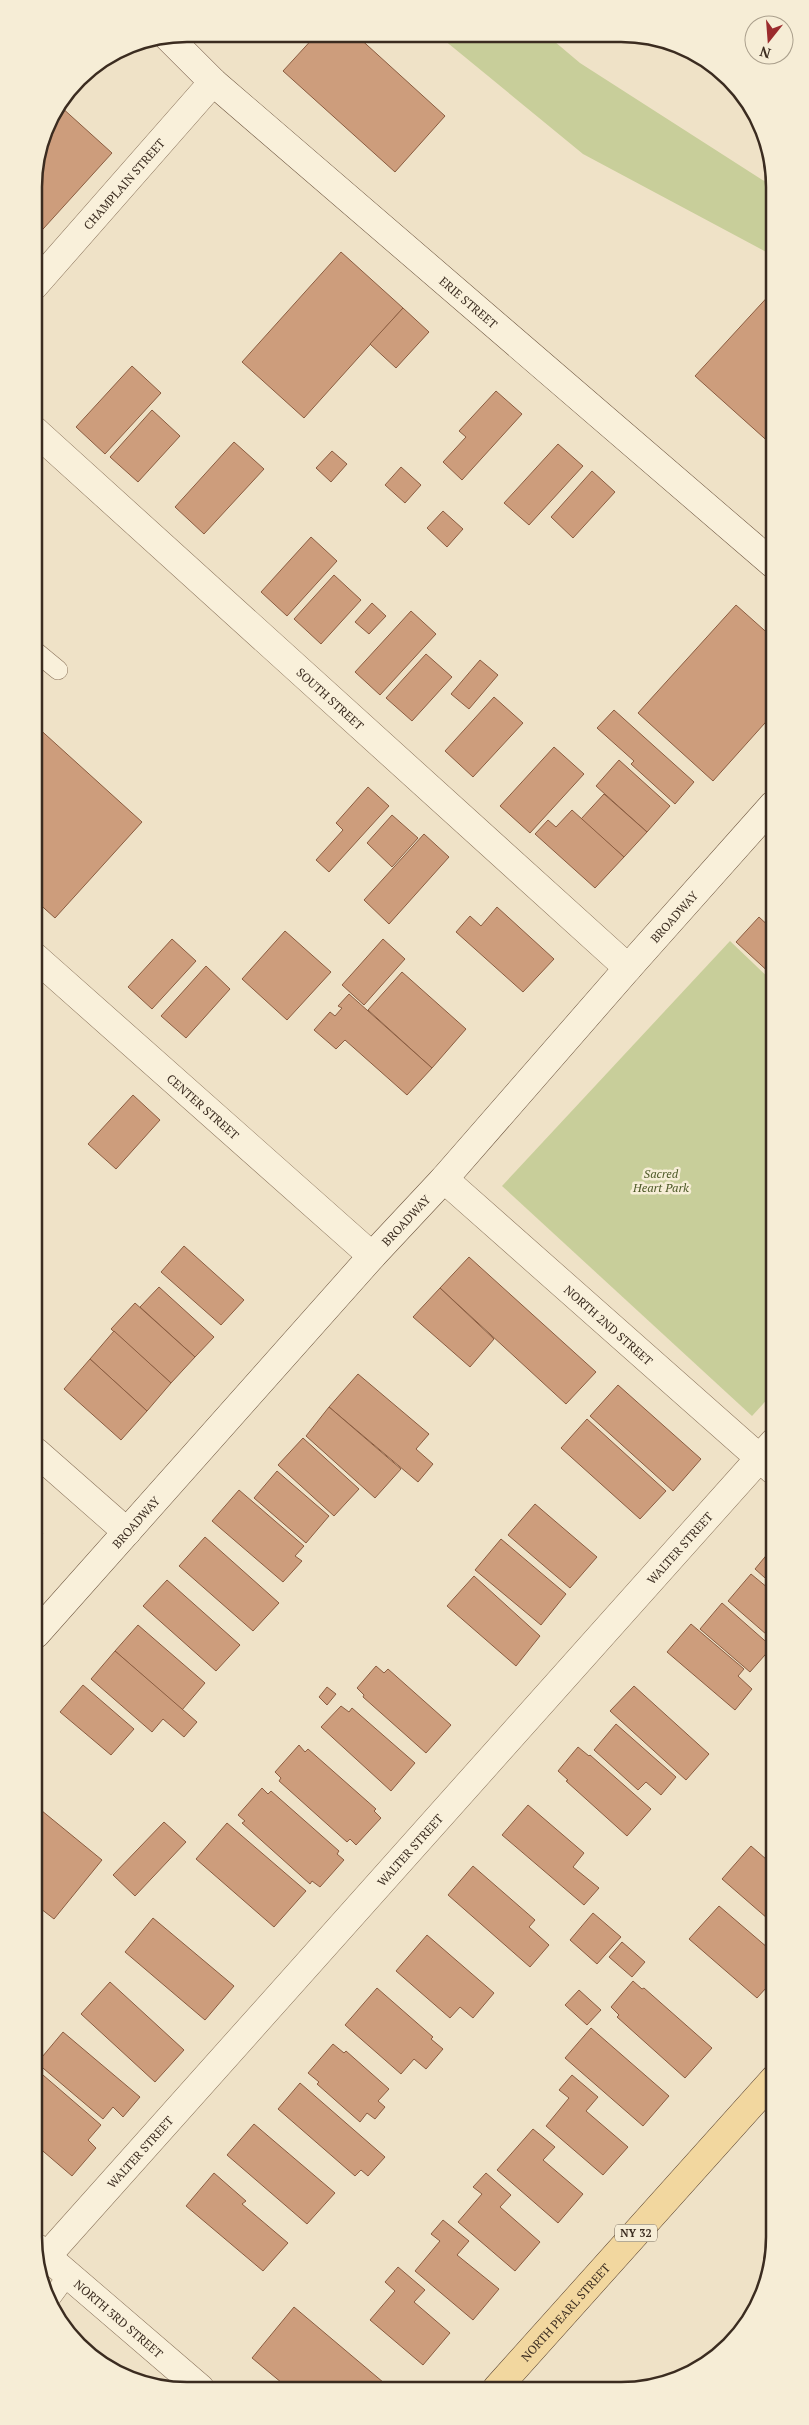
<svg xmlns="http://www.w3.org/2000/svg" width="809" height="2425" font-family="'PT Serif',serif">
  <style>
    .green { fill: #c8ce9a }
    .building { fill: #cd9d7c; stroke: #8b5d41 }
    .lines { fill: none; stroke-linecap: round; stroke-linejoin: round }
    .lane-casing { stroke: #8b745c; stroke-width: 20 }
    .street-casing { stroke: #8b745c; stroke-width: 29 }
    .secondary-casing { stroke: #6d553f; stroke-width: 29 }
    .primary-casing { stroke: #594230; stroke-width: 29 }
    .lane { stroke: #f9f0da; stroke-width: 19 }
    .street { stroke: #f9f0da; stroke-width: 28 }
    .secondary { stroke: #f9f0da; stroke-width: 28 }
    .primary { stroke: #f2d79f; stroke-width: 28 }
    .labels { text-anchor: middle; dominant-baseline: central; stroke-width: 5; stroke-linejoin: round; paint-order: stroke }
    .shield { fill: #f6edd6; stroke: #736657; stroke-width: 1 }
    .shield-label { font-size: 11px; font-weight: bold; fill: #3b2c20 }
    .street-label { font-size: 12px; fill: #3b2c20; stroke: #f6edd6 }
    .park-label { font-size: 12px; font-style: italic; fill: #4c5826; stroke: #f6edd6 }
    .rim { fill: none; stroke: #3b2c20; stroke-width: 2.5 }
  </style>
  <rect width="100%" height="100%" fill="#efe2c7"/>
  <g class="green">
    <path d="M438,35L548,36L580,63L772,186V255L583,154Z"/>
    <path d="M730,941L773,982L774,1392L752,1416L502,1186Z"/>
  </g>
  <g class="building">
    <path d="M316,35H356L445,116L395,172L283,71Z"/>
    <path d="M60,106L112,153L34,239V177L50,119Z"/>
    <path d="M341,252L403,308L304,418L242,362Z"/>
    <path d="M773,291V446L695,376Z"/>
    <path d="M403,308L429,332L396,368L370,344Z"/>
    <path d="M132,366L161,393L105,454L76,427Z"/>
    <path d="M496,391L522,414L462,480L443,462L466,437L459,431Z"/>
    <path d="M152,410L180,436L138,482L110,457Z"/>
    <path d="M234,442L264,469L204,534L175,507Z"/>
    <path d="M558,444L583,466L529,525L504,503Z"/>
    <path d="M332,451L347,464L331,482L316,468Z"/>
    <path d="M401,467L421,485L405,503L385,485Z"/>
    <path d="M592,471L615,492L573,538L551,517Z"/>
    <path d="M443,511L463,529L447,547L427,528Z"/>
    <path d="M311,537L337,561L287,616L261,592Z"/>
    <path d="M334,575L361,600L321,644L294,619Z"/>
    <path d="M372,603L386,616L369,634L355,622Z"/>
    <path d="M736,605L773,638V714L713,781L638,713Z"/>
    <path d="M411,611L436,634L380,695L355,672Z"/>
    <path d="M426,654L452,677L412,721L386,698Z"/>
    <path d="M480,660L498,675L469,709L451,694Z"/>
    <path d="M494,697L523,723L473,777L445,751Z"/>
    <path d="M614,710L694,782L675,804L631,764L634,761L597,728Z"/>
    <path d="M35,725L142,822L55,918L35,900Z"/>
    <path d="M554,747L584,774L530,833L500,806Z"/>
    <path d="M619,760L670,806L647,832L596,786Z"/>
    <path d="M368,787L389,806L329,872L316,860L343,830L336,823Z"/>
    <path d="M604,794L647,832L624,857L581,819Z"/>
    <path d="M572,810L624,857L595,888L535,834L548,820L556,827Z"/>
    <path d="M392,815L418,838L392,867L367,843Z"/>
    <path d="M424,834L449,857L389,924L364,900Z"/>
    <path d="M773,902V916L766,909Z"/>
    <path d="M497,907L554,959L523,992L456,932L470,916L481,926Z"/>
    <path d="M759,917L773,930V976L736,942Z"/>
    <path d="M285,931L331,972L287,1020L242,979Z"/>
    <path d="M172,939L196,961L152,1009L128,987Z"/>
    <path d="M383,939L405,959L364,1005L342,985Z"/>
    <path d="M206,966L230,989L186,1038L161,1016Z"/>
    <path d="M402,972L466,1029L432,1068L368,1010Z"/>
    <path d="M349,994L432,1068L407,1095L345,1040L336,1049L314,1030L330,1012L335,1016L342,1008L338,1006Z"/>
    <path d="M133,1095L160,1120L116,1169L88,1144Z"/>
    <path d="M184,1246L244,1300L221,1325L161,1272Z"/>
    <path d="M469,1257L596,1372L566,1404L440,1288Z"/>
    <path d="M159,1287L214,1337L195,1357L140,1307Z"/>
    <path d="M440,1288L494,1339L470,1367L413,1317Z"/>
    <path d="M135,1303L195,1357L171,1383L111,1329Z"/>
    <path d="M114,1331L171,1383L147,1411L90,1359Z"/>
    <path d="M90,1359L147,1411L121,1440L64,1389Z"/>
    <path d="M358,1374L429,1434L416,1449L433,1464L418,1482L329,1407Z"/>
    <path d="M618,1385L701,1459L673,1491L590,1416Z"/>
    <path d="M329,1407L401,1469L375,1498L306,1436Z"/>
    <path d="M587,1419L666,1491L640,1519L561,1448Z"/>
    <path d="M303,1438L359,1489L334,1516L278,1465Z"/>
    <path d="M277,1471L329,1516L306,1543L254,1498Z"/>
    <path d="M239,1490L304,1546L295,1556L302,1561L283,1582L212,1521Z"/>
    <path d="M535,1504L597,1557L570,1588L508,1535Z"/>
    <path d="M36,1527L43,1533L36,1541Z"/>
    <path d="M205,1537L279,1603L253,1631L179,1566Z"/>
    <path d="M501,1539L566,1594L541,1625L475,1570Z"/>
    <path d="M774,1546V1586L755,1569Z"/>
    <path d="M751,1574L774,1593V1641L728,1601Z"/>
    <path d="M474,1576L540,1636L516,1666L447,1606Z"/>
    <path d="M167,1580L240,1645L216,1671L143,1606Z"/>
    <path d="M722,1603L772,1647L750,1672L700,1629Z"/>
    <path d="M691,1624L744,1669L738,1676L752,1689L735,1710L667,1652Z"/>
    <path d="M138,1625L205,1683L182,1710L115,1651Z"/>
    <path d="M115,1651L197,1722L184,1737L163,1719L152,1732L91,1679Z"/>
    <path d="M376,1666L384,1673L388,1669L451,1725L426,1753L363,1697L364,1695L357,1688Z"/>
    <path d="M83,1685L134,1729L111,1755L60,1712Z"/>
    <path d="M634,1686L709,1754L686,1780L610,1711Z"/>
    <path d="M327,1687L336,1694L327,1705L319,1697Z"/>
    <path d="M341,1706L349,1712L352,1708L415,1763L391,1791L321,1727Z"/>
    <path d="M616,1724L676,1777L661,1795L646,1782L638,1790L594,1750Z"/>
    <path d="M299,1745L305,1752L308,1749L376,1809L374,1811L381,1818L356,1845L350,1839L347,1842L279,1781L281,1778L275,1772Z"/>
    <path d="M578,1747L589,1756L590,1755L651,1809L627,1836L566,1781L568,1780L558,1771Z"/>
    <path d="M262,1788L268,1794L271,1791L339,1851L337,1854L344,1860L320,1887L312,1881L310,1884L242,1823L245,1821L238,1815Z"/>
    <path d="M528,1805L584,1853L573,1867L599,1888L584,1905L502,1835Z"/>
    <path d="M36,1806L102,1860L54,1919L36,1905Z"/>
    <path d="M164,1822L186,1842L135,1896L113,1875Z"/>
    <path d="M227,1823L306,1891L274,1927L196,1859Z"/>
    <path d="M751,1846L774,1866L775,1925L722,1879Z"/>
    <path d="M473,1866L535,1920L529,1927L549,1945L530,1967L448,1895Z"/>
    <path d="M719,1906L775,1954V1978L757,1998L689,1939Z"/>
    <path d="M593,1913L621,1937L597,1964L570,1940Z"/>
    <path d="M153,1918L234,1986L205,2020L125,1952Z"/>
    <path d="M427,1935L494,1993L473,2018L460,2007L450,2018L396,1971Z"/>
    <path d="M622,1942L645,1962L632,1977L609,1957Z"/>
    <path d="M633,1981L642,1989L644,1988L712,2048L685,2078L617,2017L619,2015L611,2007Z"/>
    <path d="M110,1982L184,2050L155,2082L81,2014Z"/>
    <path d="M377,1988L433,2037L431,2039L443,2049L426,2069L414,2059L401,2074L345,2025Z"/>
    <path d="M579,1990L601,2010L587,2025L565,2005Z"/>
    <path d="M591,2028L669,2096L643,2126L565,2058Z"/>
    <path d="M63,2032L140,2097L123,2117L113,2107L103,2119L37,2063Z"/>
    <path d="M333,2044L344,2053L346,2051L389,2089L378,2101L385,2107L375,2119L367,2113L360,2122L317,2084L319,2082L308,2073Z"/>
    <path d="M36,2069L101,2125L88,2140L96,2148L72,2176L37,2146Z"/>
    <path d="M572,2075L598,2097L586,2111L628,2147L603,2175L546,2126L569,2098L559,2090Z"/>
    <path d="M300,2083L385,2157L368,2176L361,2170L355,2176L278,2109Z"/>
    <path d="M254,2124L335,2193L307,2224L227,2155Z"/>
    <path d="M533,2129L555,2147L543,2160L583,2194L558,2223L497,2170Z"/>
    <path d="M214,2173L246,2201L242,2204L288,2243L263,2271L186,2206Z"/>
    <path d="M486,2173L511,2195L500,2207L540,2242L515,2271L458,2222L482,2194L473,2187Z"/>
    <path d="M443,2220L469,2241L457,2255L499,2289L473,2320L415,2271L440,2241L431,2234Z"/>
    <path d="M398,2267L425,2290L414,2302L450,2333L423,2365L370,2320L395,2291L385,2282Z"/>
    <path d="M294,2307L390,2388H288L252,2358Z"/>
  </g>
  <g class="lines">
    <g class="lane-casing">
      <g id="lane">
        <path d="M35,651L58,670"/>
        <path d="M48,2302L68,2275"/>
      </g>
    </g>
    <g class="street-casing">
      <g id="street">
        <path id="s1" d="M34,286L213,82"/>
        <path id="s2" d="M34,430L628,968"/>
        <path id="s3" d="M35,957L372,1256"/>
        <path id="s4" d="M444,1179L774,1471"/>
        <path d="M36,1452L127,1532"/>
        <path id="s5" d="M37,2248L200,2388"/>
        <path id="s6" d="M46,2257L774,1442"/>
      </g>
    </g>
    <g class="secondary-casing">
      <g id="secondary">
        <path id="s7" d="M168,37L213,82L773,564"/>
        <path id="s8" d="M36,1634L372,1256L444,1179L628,968L773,805"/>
      </g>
    </g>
    <g class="primary-casing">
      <g id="primary">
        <path id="s9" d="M497,2388L775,2078"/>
      </g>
    </g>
    <use href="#lane" class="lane"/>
    <use href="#street" class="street"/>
    <use href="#secondary" class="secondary"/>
    <use href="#primary" class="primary"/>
  </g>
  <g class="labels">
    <rect class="shield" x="615" y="2224.5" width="42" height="17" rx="4"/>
    <g class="shield-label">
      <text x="636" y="2233">NY 32</text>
    </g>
    <g class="street-label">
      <text stroke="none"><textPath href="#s1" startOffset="136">CHAMPLAIN STREET</textPath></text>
      <text stroke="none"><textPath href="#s7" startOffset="401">ERIE STREET</textPath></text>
      <text stroke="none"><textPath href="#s2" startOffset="400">SOUTH STREET</textPath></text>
      <text stroke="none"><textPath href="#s8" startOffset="960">BROADWAY</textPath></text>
      <text stroke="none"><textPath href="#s3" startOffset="225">CENTER STREET</textPath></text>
      <text stroke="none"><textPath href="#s8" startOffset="555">BROADWAY</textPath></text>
      <text stroke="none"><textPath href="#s4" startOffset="220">NORTH 2ND STREET</textPath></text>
      <text stroke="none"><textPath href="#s8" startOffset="150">BROADWAY</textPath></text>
      <text stroke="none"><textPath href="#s6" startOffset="951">WALTER STREET</textPath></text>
      <text stroke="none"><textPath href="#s6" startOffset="546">WALTER STREET</textPath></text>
      <text stroke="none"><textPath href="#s6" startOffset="141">WALTER STREET</textPath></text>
      <text stroke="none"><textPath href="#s9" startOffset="102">NORTH PEARL STREET</textPath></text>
      <text stroke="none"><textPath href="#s5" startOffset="108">NORTH 3RD STREET</textPath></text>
    </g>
    <g class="park-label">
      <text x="661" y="1173">Sacred<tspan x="661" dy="14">Heart Park</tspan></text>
    </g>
  </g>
  <path d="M0 0H809V2425H0ZM187 42H621A145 145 0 0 1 766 187V2237A145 145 0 0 1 621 2382H187A145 145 0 0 1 42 2237V187A145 145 0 0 1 187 42Z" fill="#f6edd6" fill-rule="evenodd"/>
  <path class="rim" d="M187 42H621A145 145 0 0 1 766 187V2237A145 145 0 0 1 621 2382H187A145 145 0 0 1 42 2237V187A145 145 0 0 1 187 42Z"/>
  <g transform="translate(769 40) rotate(197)"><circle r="24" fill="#f6edd6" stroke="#aba08d"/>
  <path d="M0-4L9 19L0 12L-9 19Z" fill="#9b2b2d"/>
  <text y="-8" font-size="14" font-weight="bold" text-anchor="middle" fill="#3b2c20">N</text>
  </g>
</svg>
